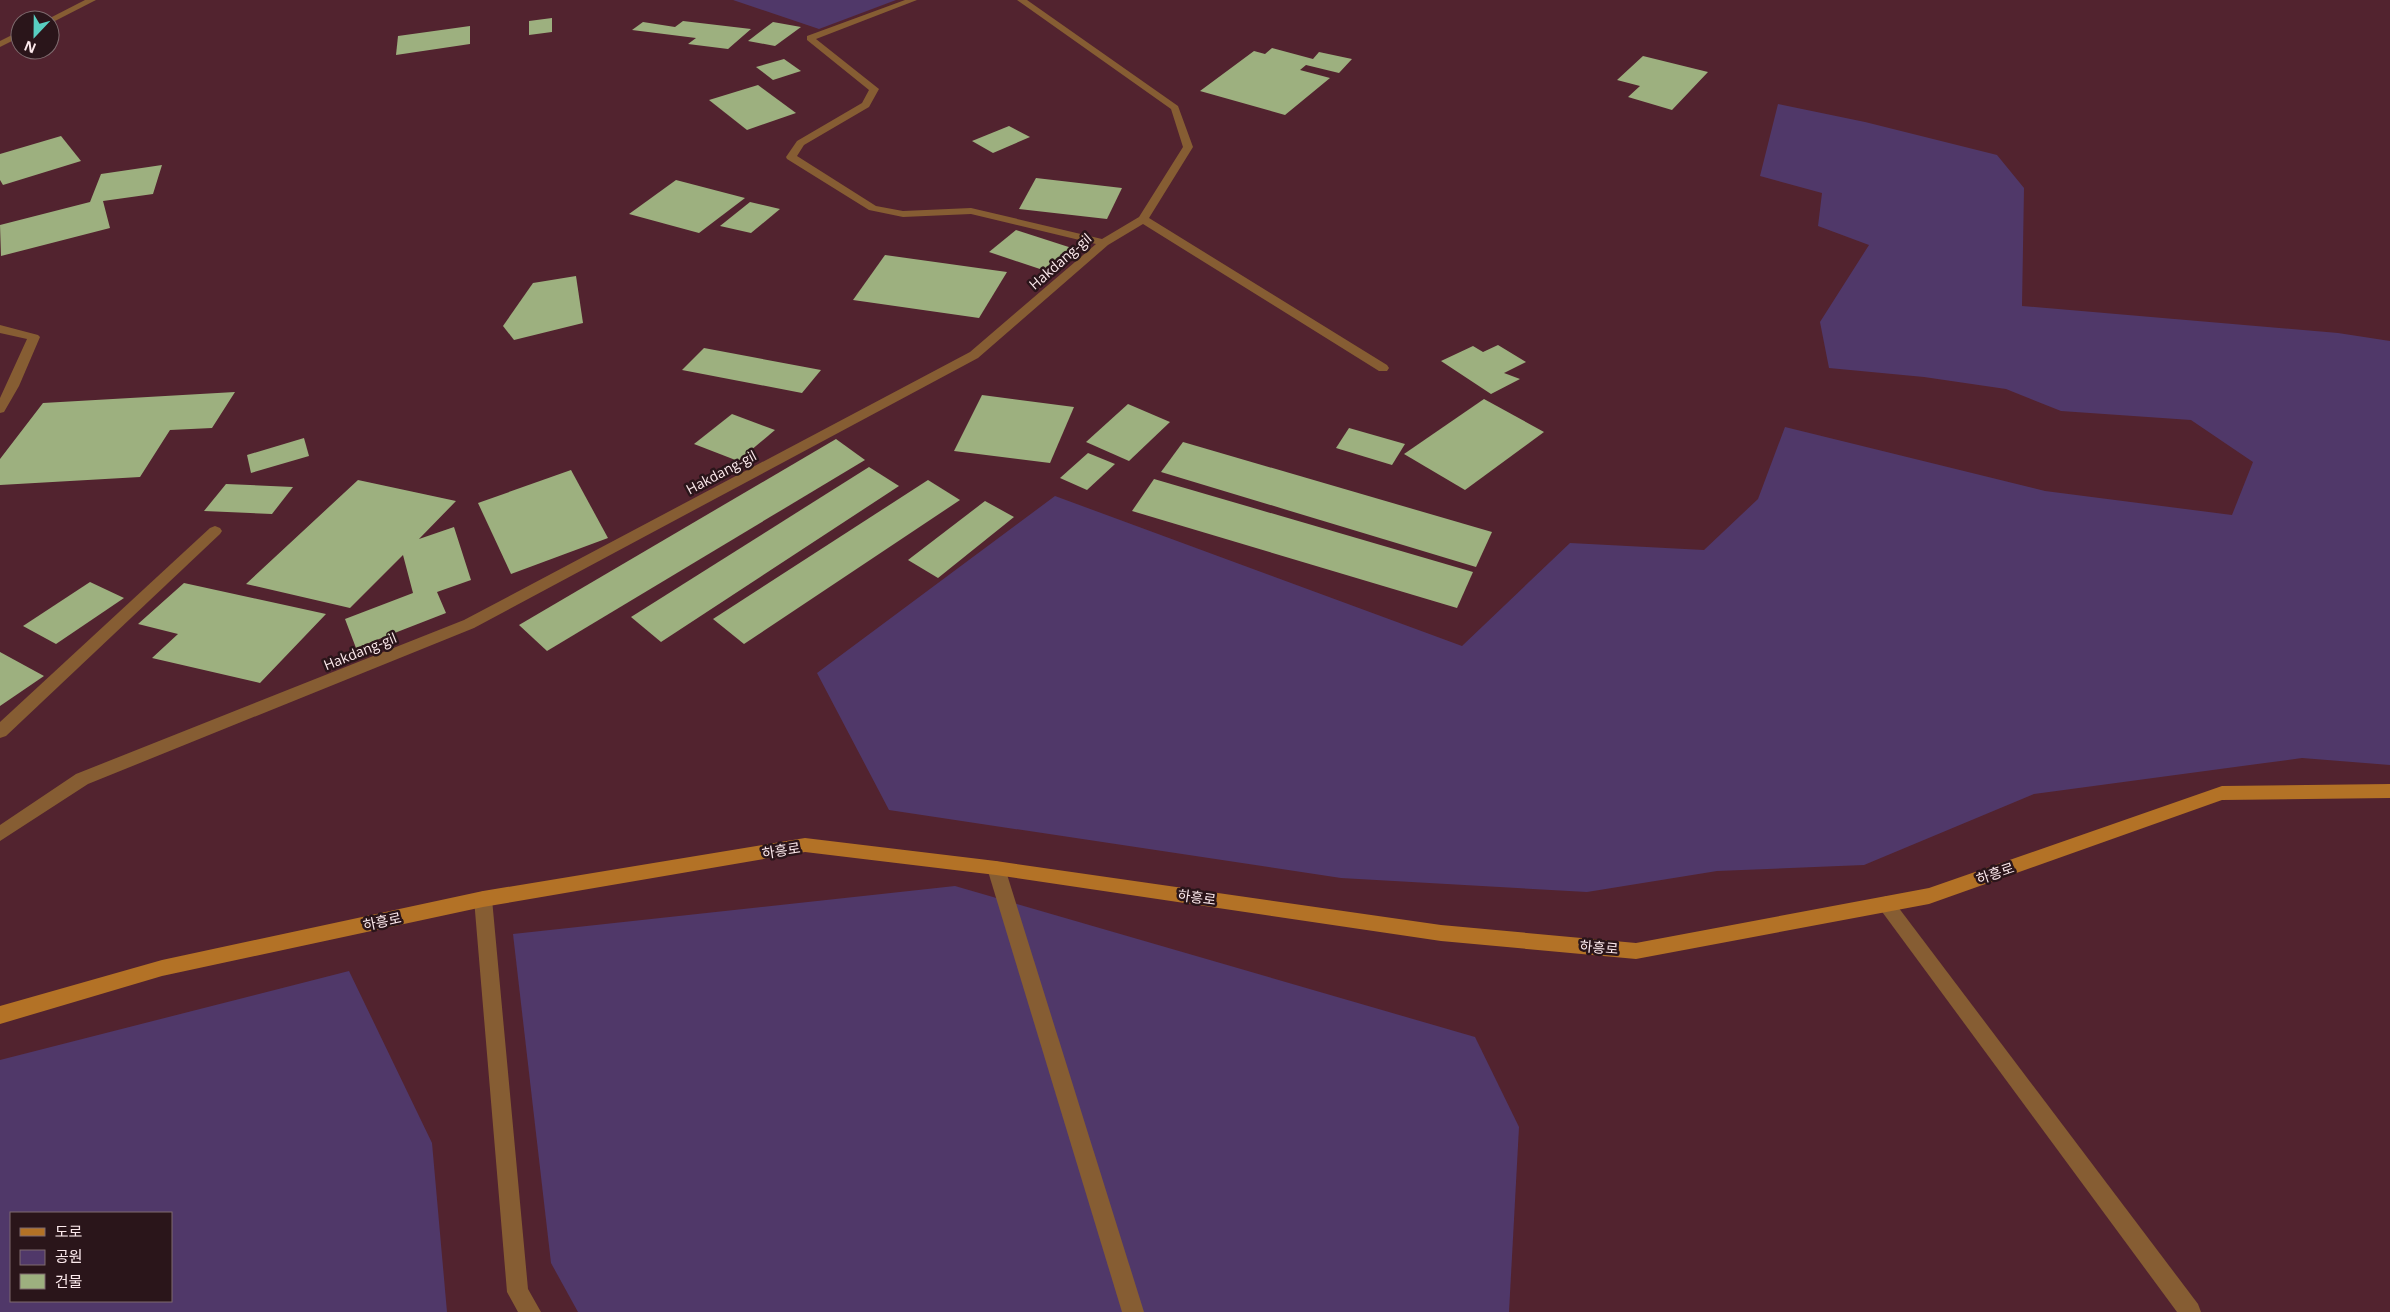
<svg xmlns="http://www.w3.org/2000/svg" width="2390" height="1312" font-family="'Open Sans','Noto Sans KR',sans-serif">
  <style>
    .green { fill: #503869; fill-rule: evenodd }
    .building { fill: #9db07f }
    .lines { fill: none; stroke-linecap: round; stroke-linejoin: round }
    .lane { fill: #865d33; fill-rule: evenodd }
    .street { fill: #865d33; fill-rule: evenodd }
    .secondary { fill: #b37226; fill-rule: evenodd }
    .labels { text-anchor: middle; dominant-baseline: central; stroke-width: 5; stroke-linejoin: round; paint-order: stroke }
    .street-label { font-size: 14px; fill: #fce9ec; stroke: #2a151a }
  </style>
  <rect width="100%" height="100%" fill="#52232f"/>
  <g class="green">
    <path d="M733,0H896L819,29Z"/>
    <path d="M1778,104L1865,122L1997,155L2024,188L2022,306L2338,333L2390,341V765L2302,758L2034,794L1864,865L1717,871L1587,892L1341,878L889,810L817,673L1055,496L1462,646L1570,543L1704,550L1758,499L1785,427L2045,491L2232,515L2253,462L2191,420L2061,411L2006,389L1924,377L1829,368L1820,322L1869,245L1818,226L1822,193L1760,176Z"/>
    <path d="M955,886L1475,1037L1519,1127L1509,1312H578L551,1263L513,934Z"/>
    <path d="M349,971L432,1143L447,1312H0V1060ZM11,1213H171V1301H11Z"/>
  </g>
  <g class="building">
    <path d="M552,18V32L529,35V21Z"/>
    <path d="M683,21L751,29L728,49L688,44L696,38L632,30L643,22L675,27Z"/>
    <path d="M773,22L801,27L775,46L748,41Z"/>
    <path d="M470,26V44L396,55L398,36Z"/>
    <path d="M1272,48L1313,59L1319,52L1352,59L1339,73L1306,65L1300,70L1330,78L1285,115L1200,91L1254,51L1265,54Z"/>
    <path d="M1643,56L1708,72L1672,110L1628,97L1640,86L1617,80Z"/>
    <path d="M784,59L801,71L773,80L756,67Z"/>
    <path d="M758,85L796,113L747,130L709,100Z"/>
    <path d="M1009,126L1030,137L993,153L972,141Z"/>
    <path d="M61,136L81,161L3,185L0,180V154Z"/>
    <path d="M162,165L153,194L103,201L110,228L1,256L0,225L90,202L101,174Z"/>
    <path d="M1036,178L1122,188L1107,219L1019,209Z"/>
    <path d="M676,180L745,198L699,233L629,214Z"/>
    <path d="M750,202L780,209L751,233L720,226Z"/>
    <path d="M1016,230L1078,250L1052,273L989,252Z"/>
    <path d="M885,255L1007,272L979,318L853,300Z"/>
    <path d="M576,276L583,323L514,340L503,326L533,283Z"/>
    <path d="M1498,345L1526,362L1504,373L1520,379L1491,394L1441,361L1473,346L1483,352Z"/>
    <path d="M704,348L821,370L802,393L682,370Z"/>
    <path d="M235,392L212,428L170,430L140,477L0,485V459L43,403Z"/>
    <path d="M982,395L1074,407L1050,463L954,451Z"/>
    <path d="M1484,399L1544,432L1465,490L1404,454Z"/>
    <path d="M1128,404L1170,422L1129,461L1086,442Z"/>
    <path d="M732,414L775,430L738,461L694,444Z"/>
    <path d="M1349,428L1405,444L1392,465L1336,448Z"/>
    <path d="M304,438L309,456L251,473L247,455Z"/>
    <path d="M836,439L865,460L547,651L519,625Z"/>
    <path d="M1183,442L1492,532L1476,567L1161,472Z"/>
    <path d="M1088,453L1115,464L1087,490L1060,478Z"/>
    <path d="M869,467L899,486L661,642L631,617Z"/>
    <path d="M571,470L608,538L511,574L478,503Z"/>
    <path d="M1154,479L1473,572L1457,608L1132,511Z"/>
    <path d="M358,480L456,501L419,539L454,527L471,580L437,592L446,613L356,648L345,619L413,593L403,555L350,608L246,584Z"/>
    <path d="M928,480L960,500L744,644L713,619Z"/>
    <path d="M226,484L293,487L272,514L204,511Z"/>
    <path d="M985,501L1014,517L938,578L908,560Z"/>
    <path d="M90,582L124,598L56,644L23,626Z"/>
    <path d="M184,583L326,614L260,683L152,658L178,634L138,624Z"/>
    <path d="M0,652L44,676L0,706Z"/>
  </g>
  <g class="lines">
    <g class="lane">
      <path d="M996,861L1002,863L1005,868L1144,1312H1122L987,868L990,863Z"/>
      <path d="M483,891L489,894L492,899L528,1289L541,1312H518L507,1292L474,899L477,894Z"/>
      <path d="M1886,896L1892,899L2198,1304L2201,1312H2177L1880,909L1877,904L1880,899Z"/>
    </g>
    <g class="street">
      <path d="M85,0H96L53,22L46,20Z"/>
      <path d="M905,0H917L816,39L879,89L869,107L804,145L797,156L876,206L903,211L971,208L1102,239L1139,217L1183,147L1171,109L1017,0H1027L1178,106L1193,147L1149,218L1387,365L1389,368L1387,371H1379L1143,224L1108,245L978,358L474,628L88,784L0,841V825L76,774L464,620L970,352L1096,244L971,214L903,217L869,210L787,159L786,157L797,141L862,103L869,90L807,40V36Z"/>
      <path d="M20,31V37L0,47V41Z"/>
      <path d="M0,325L38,335L40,337L19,386L4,412L0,413V398L27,339L0,333Z"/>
      <path d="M215,526L220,528L222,531L220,534L6,736L0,738V722L210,528Z"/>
    </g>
    <path class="secondary" d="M2390,784V798L2222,800L1929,904L1636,959L1441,941L996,875L805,852L483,907L162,976L0,1024V1006L162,960L483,891L805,838L996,861L1441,925L1636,943L1929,888L2222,786Z"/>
  </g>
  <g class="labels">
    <g class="street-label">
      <text transform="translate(1060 261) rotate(-41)">Hakdang-gil</text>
      <text transform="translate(721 472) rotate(-28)">Hakdang-gil</text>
      <text transform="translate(360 651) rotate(-22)">Hakdang-gil</text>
      <text transform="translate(781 850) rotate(-9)">하흥로</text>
      <text transform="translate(1995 873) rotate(-19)">하흥로</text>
      <text transform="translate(1197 897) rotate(8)">하흥로</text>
      <text transform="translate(382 921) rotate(-12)">하흥로</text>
      <text transform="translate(1599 947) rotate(5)">하흥로</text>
    </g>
  </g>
  <rect x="10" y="1212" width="162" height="90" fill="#2a151a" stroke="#7e6a6e"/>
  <rect x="20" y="1228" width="25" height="8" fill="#b37226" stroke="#7e6a6e"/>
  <text x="55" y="1237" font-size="15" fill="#fce9ec">도로</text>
  <rect x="20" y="1250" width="25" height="15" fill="#503869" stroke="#7e6a6e"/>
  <text x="55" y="1262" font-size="15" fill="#fce9ec">공원</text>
  <rect x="20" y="1274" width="25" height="15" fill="#9db07f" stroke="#7e6a6e"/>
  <text x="55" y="1287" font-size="15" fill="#fce9ec">건물</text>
  <g transform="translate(35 35) rotate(202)"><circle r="24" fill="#2a151a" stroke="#7e6a6e"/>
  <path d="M0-4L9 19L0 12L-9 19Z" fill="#58cec1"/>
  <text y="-8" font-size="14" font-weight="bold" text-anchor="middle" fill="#fce9ec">N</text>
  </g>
</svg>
